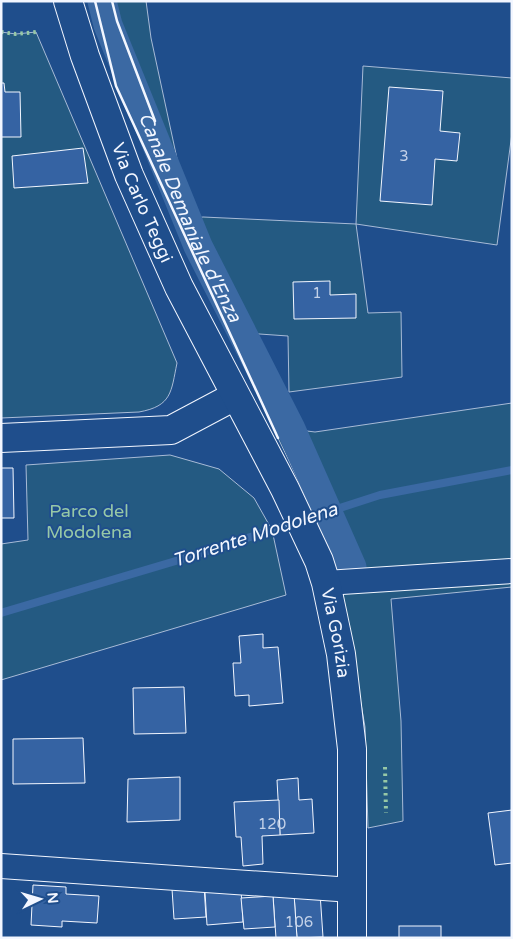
<svg xmlns="http://www.w3.org/2000/svg" width="513" height="939" font-family="'Varela Round',sans-serif">
  <style>
    .green { fill: #245a82; stroke: #a8bbd7 }
    .lines { fill: none; stroke-linecap: round; stroke-linejoin: round }
    .stream { stroke: #3b69a3; stroke-width: 8 }
    .canal { stroke: #3b69a3; stroke-width: 29 }
    .building { fill: #3563a3; stroke: #f2f6ff }
    .minor-casing { stroke: #f2f6ff; stroke-width: 26 }
    .tertiary-casing { stroke: #f2f6ff; stroke-width: 30 }
    .primary-casing { stroke: #f2f6ff; stroke-width: 30 }
    .minor { stroke: #1f4e8c; stroke-width: 24 }
    .tertiary { stroke: #1f4e8c; stroke-width: 28 }
    .primary { stroke: #1f4e8c; stroke-width: 28 }
    .hedge { stroke: #97c8a6; stroke-width: 4; stroke-dasharray: 2.5 4; stroke-linecap: butt }
    .wall { stroke: #f2f6ff; stroke-width: 2.5 }
    .labels { text-anchor: middle; dominant-baseline: central; stroke-width: 4; stroke-linejoin: round; paint-order: stroke }
    .number-label { font-size: 15px; fill: #c3d1e8 }
    .street-label { font-size: 18px; fill: #f2f6ff; stroke: #1f4e8c }
    .park-label { font-size: 18px; fill: #97c8a6; stroke: #1f4e8c }
    .water-label { font-size: 19px; font-style: italic; fill: #f2f6ff; stroke: #1f4e8c }
  </style>
  <rect width="100%" height="100%" fill="#1f4e8c"/>
  <g class="green">
    <path d="M95,1H146L151,38L190,219L203,217L356,224L363,66L512,78V133L497,245L356,224L368,313L401,312L402,377L289,392L288,336L245,333L291,429L315,432L512,403V587L391,599L401,721L403,821L368,828L365,727L340,582L327,540L278,438Z"/>
    <path d="M1,32L16,34L36,32L177,363C171,392 172,406 139,412L1,418Z"/>
    <path d="M170,455L219,469L254,498L272,530L286,595L1,680V544L28,540L26,465Z"/>
  </g>
  <g class="lines">
    <path class="stream" d="M1,613L179,560L380,495L512,470"/>
    <path class="canal" id="s1" d="M102,1L108,25L198,246L291,429L352,567"/>
  </g>
  <g class="building">
    <path d="M1,83H4L5,92H20L21,137H1Z"/>
    <path d="M389,87L443,91L440,131L460,133L457,161L435,159L432,205L380,201Z"/>
    <path d="M83,148L88,183L14,188L12,156Z"/>
    <path d="M330,281V295L356,294V318L294,319L293,282Z"/>
    <path d="M1,468H13L14,518H1Z"/>
    <path d="M263,634V648L278,647L283,703L249,706V695L235,696L233,663H241L239,636Z"/>
    <path d="M184,687L186,733L134,734L133,688Z"/>
    <path d="M83,738L85,783L13,784V739Z"/>
    <path d="M180,777V820L127,822L128,779Z"/>
    <path d="M298,778L299,800L312,799L314,833L280,835L277,780Z"/>
    <path d="M279,800L280,835L262,836L263,864L243,866L241,837H236L234,802Z"/>
    <path d="M512,810V863L495,865L488,813Z"/>
    <path d="M33,885L66,887V894L99,896L97,923L62,921V927L31,925Z"/>
    <path d="M204,886L206,917L174,919L172,889Z"/>
    <path d="M241,890L243,922L207,925L205,892Z"/>
    <path d="M320,893L323,937L297,938L294,894Z"/>
    <path d="M294,894L297,938H276L273,896Z"/>
    <path d="M273,896L275,927L244,929L241,898Z"/>
    <rect x="399" y="926" width="42" height="12"/>
  </g>
  <g class="lines">
    <g class="minor-casing">
      <g id="minor">
        <path d="M326,583L512,571"/>
        <path d="M1,866L352,890"/>
      </g>
    </g>
    <g class="tertiary-casing">
      <path id="tertiary" d="M1,438L171,430L235,396"/>
    </g>
    <g class="primary-casing">
      <g id="primary">
        <path id="s2" d="M68,1L85,56L129,175L179,287L285,489L319,561L326,583L341,654L352,749V938"/>
      </g>
    </g>
    <use href="#minor" class="minor"/>
    <use href="#tertiary" class="tertiary"/>
    <use href="#primary" class="primary"/>
    <g class="hedge">
      <path d="M1,32L16,34L36,32"/>
      <path d="M385,767L386,813"/>
    </g>
    <g class="wall">
      <path d="M95,1L116,86L278,438"/>
      <path d="M112,1L117,21L155,121"/>
    </g>
  </g>
  <g class="labels">
    <g class="number-label">
      <text x="404" y="156">3</text>
      <text x="317" y="293">1</text>
      <text x="272" y="824">120</text>
      <text x="299" y="922">106</text>
    </g>
    <g class="street-label">
      <text stroke="none"><textPath href="#s2" startOffset="215">Via Carlo Teggi</textPath></text>
      <text stroke="none"><textPath href="#s2" startOffset="689">Via Gorizia</textPath></text>
    </g>
    <g class="park-label">
      <text x="89" y="511">Parco del<tspan x="89" dy="21">Modolena</tspan></text>
    </g>
    <g class="water-label">
      <text stroke="none"><textPath href="#s1" startOffset="234">Canale Demaniale d'Enza</textPath></text>
      <text transform="translate(255 535) rotate(-18)">Torrente Modolena</text>
    </g>
  </g>
  <rect width="513" height="939" fill="none" stroke="#f2f6ff" stroke-width="5"/>
  <g transform="translate(40 899) rotate(85)" stroke="#1f4e8c" stroke-width="4" paint-order="stroke">
  <path d="M0-4L9 19L0 12L-9 19Z" fill="#f2f6ff"/>
  <text y="-8" font-size="14" font-weight="bold" text-anchor="middle" fill="#f2f6ff">N</text>
  </g>
</svg>
